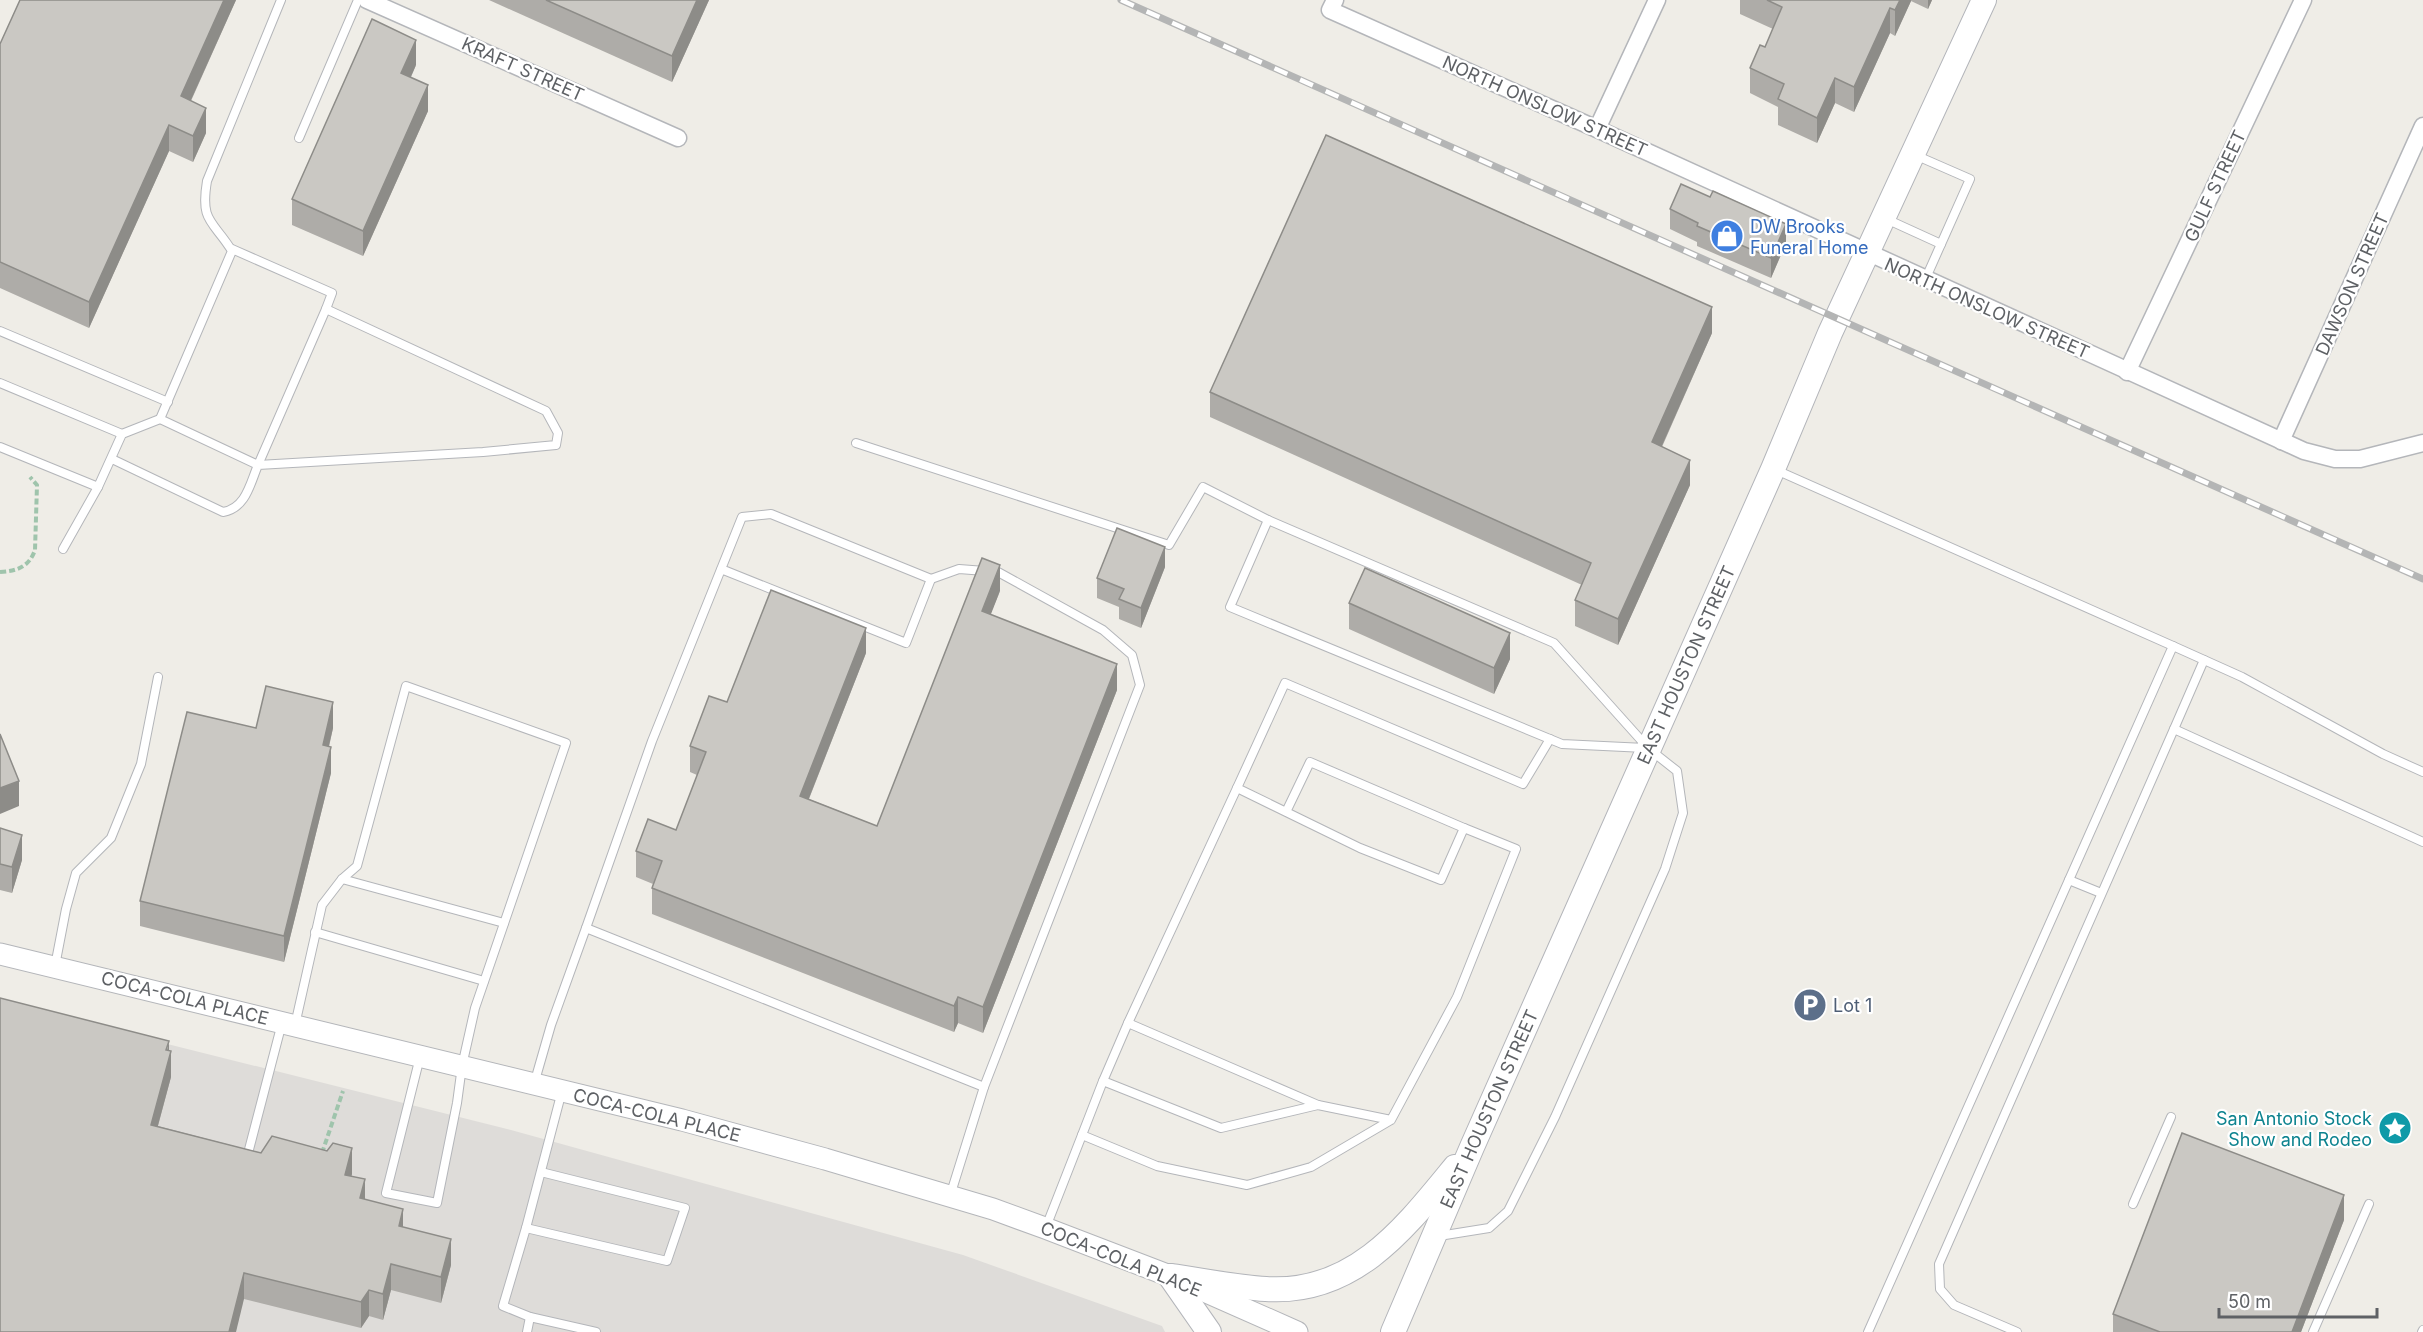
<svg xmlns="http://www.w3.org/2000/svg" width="2423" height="1332" font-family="Inter,sans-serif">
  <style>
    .industrial { fill: #dedcd9 }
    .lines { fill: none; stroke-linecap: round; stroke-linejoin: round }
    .service-casing { stroke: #b4b6ba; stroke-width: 10 }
    .minor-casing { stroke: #b4b6ba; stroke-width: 19 }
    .tertiary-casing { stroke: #b4b6ba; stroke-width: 23 }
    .secondary-casing { stroke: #b3b5ba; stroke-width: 26 }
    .path { stroke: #9fc4ac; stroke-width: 4; stroke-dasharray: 6 3; stroke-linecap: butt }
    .service { stroke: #fff; stroke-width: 8 }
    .minor { stroke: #fff; stroke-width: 16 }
    .tertiary { stroke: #fff; stroke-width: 21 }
    .secondary { stroke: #fff; stroke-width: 24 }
    .rail-casing { stroke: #b4b5b5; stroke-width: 7 }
    .rail { stroke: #fff; stroke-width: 4.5; stroke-dasharray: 14; stroke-linecap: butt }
    .wall { fill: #aeaca8 }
    .shaded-wall { fill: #8d8c88 }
    .building { fill: #cac8c3; stroke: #8d8c88; stroke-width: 1.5 }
    .labels { text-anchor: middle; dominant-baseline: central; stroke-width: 4.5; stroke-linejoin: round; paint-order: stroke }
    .street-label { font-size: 18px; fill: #5e6165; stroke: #fff }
    .shop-label { font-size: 18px; fill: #366cbe; stroke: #fff; text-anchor: start }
    .service-label { font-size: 18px; fill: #4e5e75; stroke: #fff; text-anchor: start }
    .culture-label { font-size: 18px; fill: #0d838f; stroke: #fff; text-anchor: end }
  </style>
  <rect width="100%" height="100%" fill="#efede7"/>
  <path class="industrial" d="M0,1002L511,1130L963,1255L1162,1326L1165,1332H0Z"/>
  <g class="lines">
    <g class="service-casing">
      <g id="service">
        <path d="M299,138L358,0"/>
        <path d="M1915,155L1970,179L1925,280"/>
        <path d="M1884,218L1941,244"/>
        <path d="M0,331L168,402"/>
        <path d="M0,383L122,434"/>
        <path d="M160,419L258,465L326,309L332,293L232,249"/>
        <path d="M856,443L1169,545L1203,487L1268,520"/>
        <path d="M0,447L98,487"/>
        <path d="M112,459L223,512C246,508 250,484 258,465L483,452L556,445L558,433L546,411L326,309"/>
        <path d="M1776,470L2173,646L1868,1332"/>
        <path d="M63,549L98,487L122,434L160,419L232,251C213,220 200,223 207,181L281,0"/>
        <path d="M931,579L959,569L998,572L1103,630L1132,655L1140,685L984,1087"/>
        <path d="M2173,646L2242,677L2383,754L2423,772"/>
        <path d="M2174,729L2204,660"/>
        <path d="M1286,812L1310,762L1464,828L1441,880L1360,848L1237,788L1285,683L1523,784L1550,739"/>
        <path d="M342,879L504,923"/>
        <path d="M2069,880L2101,893"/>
        <path d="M586,928L652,741L742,517L771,514L931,579L906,643L721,569"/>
        <path d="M315,932L484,981"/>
        <path d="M55,966L66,909L76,873L111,838L141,764L158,677"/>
        <path d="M1128,1023L1237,788"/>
        <path d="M295,1025L322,905L342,879L357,866L406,686L566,743L475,1008L462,1066L457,1103L437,1203L386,1193L420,1057"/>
        <path d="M1103,1081L1128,1023L1318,1105"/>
        <path d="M534,1084L551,1025L586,928L984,1087L950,1196"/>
        <path d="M1391,1120L1318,1105L1221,1128L1103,1081L1082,1135L1157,1166L1247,1185L1311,1167L1391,1120L1457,997L1516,849L1464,828"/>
        <path d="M246,1161L282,1023"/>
        <path d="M541,1172L685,1208L667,1261L526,1228L562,1091"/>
        <path d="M2133,1204L2171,1117"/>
        <path d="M1046,1227L1082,1135"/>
        <path d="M526,1228L503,1306L530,1317"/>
        <path d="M1439,1236L1489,1228L1508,1211L1555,1117L1665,869L1683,813L1677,771L1649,749L1554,643L1268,520L1230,607L1562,744L1645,748"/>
        <path d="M527,1332L530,1317L596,1332"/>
        <path d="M2017,1332L1954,1305L1940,1289L1939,1264L2174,729L2423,842"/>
        <path d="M2313,1332L2369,1204"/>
        <path d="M2422,1332L2423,1330"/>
      </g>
    </g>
    <g class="minor-casing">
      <g id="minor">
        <path d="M367,0L678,138"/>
        <path d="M1335,0L1330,10L1597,129L2304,451L2335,459H2360L2423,443"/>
        <path d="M1597,129L1657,0"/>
        <path d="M2127,372L2303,0"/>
        <path d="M2281,441L2423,126"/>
      </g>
    </g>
    <g class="tertiary-casing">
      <path id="tertiary" d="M0,954L682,1120L825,1159L993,1209L1045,1228L1170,1276L1297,1332"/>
    </g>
    <g class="secondary-casing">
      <g id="secondary">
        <path d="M1170,1276C1201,1280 1234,1287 1266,1289C1354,1295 1405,1228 1455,1167"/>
        <path d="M1170,1276L1209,1332"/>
        <path d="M1393,1332L1472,1147L1773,469L1830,333L1984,0"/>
      </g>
    </g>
    <g class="path">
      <path d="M0,572C17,571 29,567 35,550L37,485L30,477"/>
      <path d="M322,1153L343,1091"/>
    </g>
    <use href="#service" class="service"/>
    <use href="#minor" class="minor"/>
    <use href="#tertiary" class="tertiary"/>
    <use href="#secondary" class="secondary"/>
    <g class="rail-casing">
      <path id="rail" d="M1121,0L2423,579"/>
    </g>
    <use href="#rail" class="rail"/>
  </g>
  <g class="wall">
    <path d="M20,0H236L191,101L206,133L193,162L169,151L89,328L0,288V44Z"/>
    <path d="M489,0H709L672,82Z"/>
    <path d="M1740,0H1932L1928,9L1911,1L1895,36L1890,33L1854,112L1835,103L1817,143L1778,125V107L1750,93V68L1765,47L1773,29L1740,14Z"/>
    <path d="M416,65L411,77L428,111L363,256L292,225V199Z"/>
    <path d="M1670,209L1786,243L1771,278L1697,246V242L1670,229Z"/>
    <path d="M1712,333L1662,447L1690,485L1618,645L1575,626V600L1582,585L1210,417V392Z"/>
    <path d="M1165,567L1141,628L1119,619V607L1097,598V578Z"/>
    <path d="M1000,591L990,615L1117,690L983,1033L958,1023L954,1032L652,914V888L653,884L636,877V851L676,830L697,775L690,772V746L727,702L866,653L809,799L877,826Z"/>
    <path d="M1349,603L1510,659L1494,694L1349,629Z"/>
    <path d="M256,728H333L329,747L331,773L284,962L140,926V901Z"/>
    <path d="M0,828L22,860L12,893L0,890Z"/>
    <path d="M169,1050L171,1077L158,1126L261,1153L352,1174L351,1176L365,1200L403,1227L451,1265L441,1303L391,1290L383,1320L369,1316L361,1328L244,1299L0,1332Z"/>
    <path d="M2344,1220L2301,1332H2113V1314Z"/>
  </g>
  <g class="shaded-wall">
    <path d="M224,0H236L181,122V96Z"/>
    <path d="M697,0H709L672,82V56Z"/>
    <path d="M1900,0H1911V1L1895,36V10Z"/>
    <path d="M1928,0H1932L1928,9Z"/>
    <path d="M1890,8V33L1854,112V87Z"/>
    <path d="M416,40V65L401,99V73Z"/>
    <path d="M1835,78V103L1817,143V118Z"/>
    <path d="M428,85V111L363,256V231Z"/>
    <path d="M206,108V133L193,162V136Z"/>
    <path d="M169,125V151L89,328V302Z"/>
    <path d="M1786,224V243L1771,278V258Z"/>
    <path d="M1712,307V333L1652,468V442Z"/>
    <path d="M1690,460V485L1618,645V619Z"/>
    <path d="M1165,547V567L1141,628V608Z"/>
    <path d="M1000,565V591L982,637V611Z"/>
    <path d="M866,628V653L800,821V796Z"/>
    <path d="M1510,633V659L1494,694V668Z"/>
    <path d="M1117,664V690L983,1033V1007Z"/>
    <path d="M333,702V728L323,771V745Z"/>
    <path d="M331,747V773L284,962V936Z"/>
    <path d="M19,781V806L0,814V788Z"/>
    <path d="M22,835V860L12,893V867Z"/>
    <path d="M958,997V1023L954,1032V1006Z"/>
    <path d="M169,1041V1058L171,1051V1077L151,1151V1125Z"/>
    <path d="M352,1148V1174L345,1200V1175Z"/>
    <path d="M365,1179V1205L360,1198Z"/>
    <path d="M2344,1195V1220L2301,1332H2292Z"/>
    <path d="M403,1209V1235L399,1226Z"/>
    <path d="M451,1239V1265L441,1303V1277Z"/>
    <path d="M391,1264V1290L383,1320V1294Z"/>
    <path d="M244,1273V1299L236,1332H229Z"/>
    <path d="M369,1290V1316L361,1328V1302Z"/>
  </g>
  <g class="building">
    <path d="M20,0H224L181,96L206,108L193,136L169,125L89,302L0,262V44Z"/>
    <path d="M546,0H697L672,56Z"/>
    <path d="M1767,0H1900L1895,10L1890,8L1854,87L1835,78L1817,118L1778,99L1784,84L1750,68L1760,45L1765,47L1782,7Z"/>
    <path d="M372,19L416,40L401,73L428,85L363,231L292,199Z"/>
    <path d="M1326,135L1712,307L1652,442L1690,460L1618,619L1575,600L1591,563L1210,392Z"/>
    <path d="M1681,184L1710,197L1713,191L1786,224L1771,258L1697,226L1698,223L1670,209Z"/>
    <path d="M1117,528L1165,547L1141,608L1119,599L1124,589L1097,578Z"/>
    <path d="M982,558L1000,565L982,611L1117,664L983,1007L958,997L954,1006L652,888L662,861L636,851L648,819L676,830L706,752L690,746L709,696L727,702L771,590L866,628L800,796L877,826Z"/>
    <path d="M1365,568L1510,633L1494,668L1349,603Z"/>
    <path d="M266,686L333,702L323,745L331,747L284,936L140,901L187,712L256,728Z"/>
    <path d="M0,734L19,781L0,788Z"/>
    <path d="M0,828L22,835L12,867L0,864Z"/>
    <path d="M0,998L169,1041L166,1050L171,1051L151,1125L261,1153L272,1136L327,1151L333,1143L352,1148L345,1175L365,1179L360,1198L403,1209L399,1226L451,1239L441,1277L391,1264L383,1294L369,1290L361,1302L244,1273L229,1332H0Z"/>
    <path d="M2182,1133L2344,1195L2292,1332H2160L2113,1314Z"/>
  </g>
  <defs>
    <g id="shop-disc" transform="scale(1.725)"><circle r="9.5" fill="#3f7fe0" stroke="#fff"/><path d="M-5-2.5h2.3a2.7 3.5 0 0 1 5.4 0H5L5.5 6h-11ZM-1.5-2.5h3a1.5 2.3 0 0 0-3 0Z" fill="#fff"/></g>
    <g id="parking-disc" transform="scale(1.725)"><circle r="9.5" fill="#5c6f8a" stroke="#fff"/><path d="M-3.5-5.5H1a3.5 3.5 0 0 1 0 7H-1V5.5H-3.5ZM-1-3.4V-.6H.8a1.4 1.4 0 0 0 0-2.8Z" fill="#fff"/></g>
    <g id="sight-disc" transform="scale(1.725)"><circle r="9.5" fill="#0f9aa8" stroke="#fff"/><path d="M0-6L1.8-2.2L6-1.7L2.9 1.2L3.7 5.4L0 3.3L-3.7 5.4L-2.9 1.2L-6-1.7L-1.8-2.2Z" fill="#fff"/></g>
  </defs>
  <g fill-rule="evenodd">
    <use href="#shop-disc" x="1727" y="236"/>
    <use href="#parking-disc" x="1810" y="1005"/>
    <use href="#sight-disc" x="2395" y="1128"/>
  </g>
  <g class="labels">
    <g class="street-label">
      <text transform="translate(523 69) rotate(24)">KRAFT STREET</text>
      <text transform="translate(1545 106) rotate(24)">NORTH ONSLOW STREET</text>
      <text transform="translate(2215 186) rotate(-65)">GULF STREET</text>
      <text transform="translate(2352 284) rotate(-66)">DAWSON STREET</text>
      <text transform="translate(1987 308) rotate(24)">NORTH ONSLOW STREET</text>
      <text transform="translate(1686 665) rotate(-66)">EAST HOUSTON STREET</text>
      <text transform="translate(185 998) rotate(14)">COCA-COLA PLACE</text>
      <text transform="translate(1489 1109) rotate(-66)">EAST HOUSTON STREET</text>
      <text transform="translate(657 1115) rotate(14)">COCA-COLA PLACE</text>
      <text transform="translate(1121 1259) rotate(22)">COCA-COLA PLACE</text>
    </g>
    <g class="shop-label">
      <text x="1750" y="226">DW Brooks<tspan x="1750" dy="21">Funeral Home</tspan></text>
    </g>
    <g class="service-label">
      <text x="1833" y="1005">Lot 1</text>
    </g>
    <g class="culture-label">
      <text x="2372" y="1118">San Antonio Stock<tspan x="2372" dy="21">Show and Rodeo</tspan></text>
    </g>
  </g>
  <path d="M2219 1308v9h158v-9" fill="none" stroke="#5e6165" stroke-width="3"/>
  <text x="2228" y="1308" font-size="18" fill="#5e6165" stroke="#ffffff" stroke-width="4.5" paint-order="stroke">50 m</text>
</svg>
